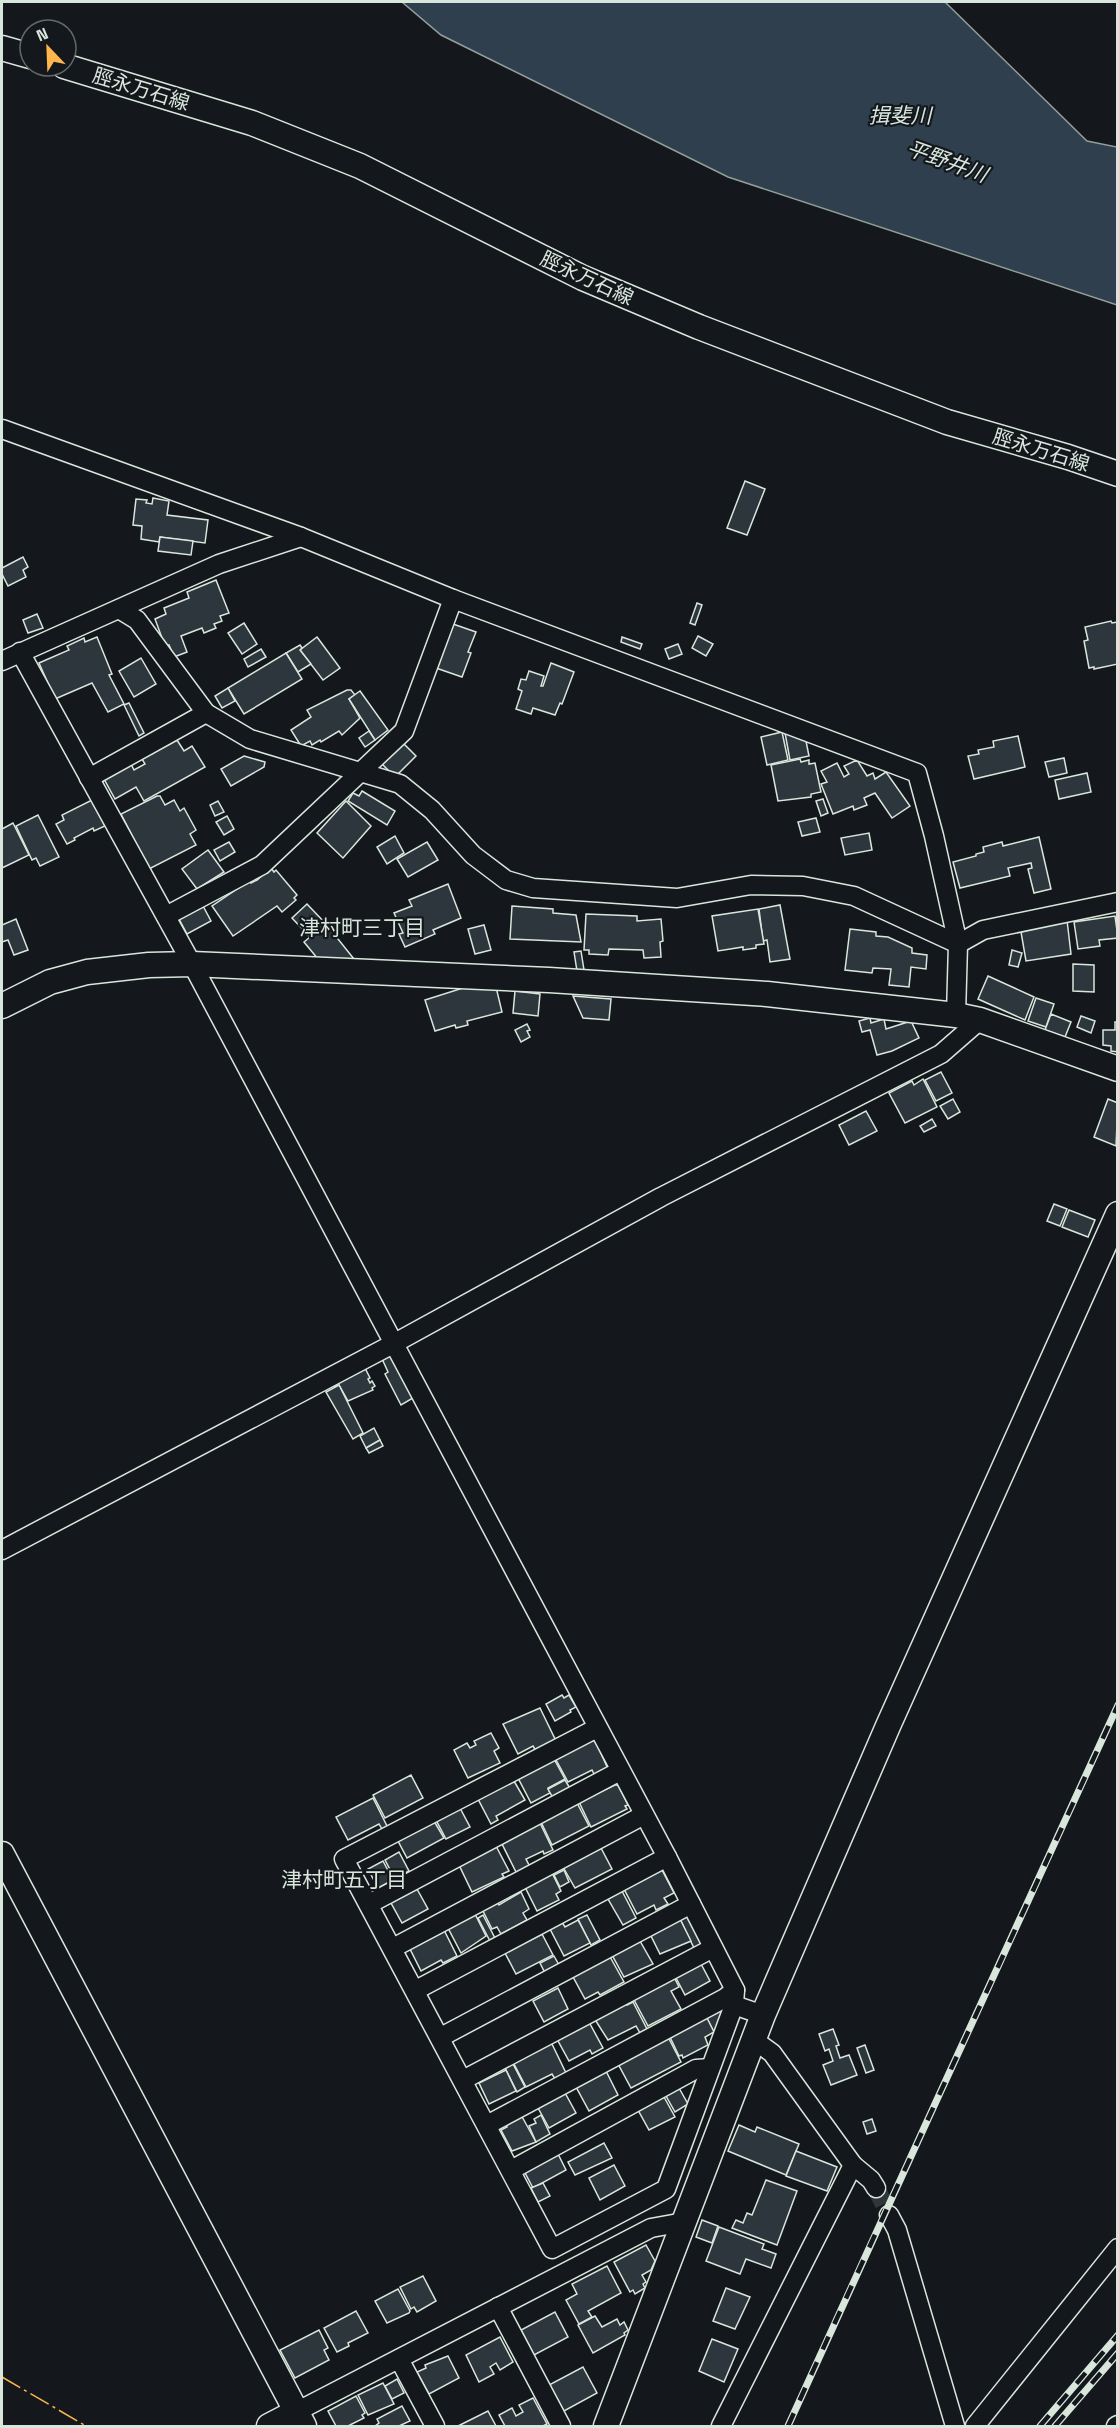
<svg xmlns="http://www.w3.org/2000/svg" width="1119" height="2428" font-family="'Space Grotesk','Noto Sans JP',sans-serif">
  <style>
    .water { fill: #2f3f4d; stroke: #939e99; stroke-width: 1.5 }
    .building { fill: #2c363c; stroke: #d8e6dc; stroke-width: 1.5 }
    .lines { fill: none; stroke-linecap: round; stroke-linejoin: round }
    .street-tunnel { stroke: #313739; stroke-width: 18; stroke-dasharray: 18 9; stroke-linecap: butt }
    .street-casing { stroke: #d8e6dc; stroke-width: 21 }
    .secondary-casing { stroke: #d8e6dc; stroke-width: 27 }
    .street { stroke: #14181c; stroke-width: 18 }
    .secondary { stroke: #14181c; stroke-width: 24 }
    .rail-casing { stroke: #d8e6dc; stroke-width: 7 }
    .rail { stroke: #14181c; stroke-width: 4.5; stroke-dasharray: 14; stroke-linecap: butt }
    .power { stroke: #ffb74d; stroke-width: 1.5; stroke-dasharray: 21 4.5 3 4.5; stroke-linecap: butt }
    .labels { text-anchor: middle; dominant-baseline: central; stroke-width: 4.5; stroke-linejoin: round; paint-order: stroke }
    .street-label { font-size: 20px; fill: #d8e6dc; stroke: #14181c }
    .water-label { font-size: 21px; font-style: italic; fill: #d8e6dc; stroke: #14181c }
    .neighbourhood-label { font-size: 21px; fill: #d8e6dc; stroke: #14181c }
  </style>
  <rect width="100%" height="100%" fill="#14181c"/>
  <path class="water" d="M402,2H945L1087,141L1117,147V305L728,177L441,35Z"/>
  <g class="building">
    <path d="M745,481L765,489L747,535L727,528Z"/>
    <path d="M153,498L169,501L167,515L208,520L205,543L160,537L159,542L141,539L142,526L133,525L136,499L147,500L146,503L152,504Z"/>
    <path d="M160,537L193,541L191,555L158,551Z"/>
    <path d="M23,557L28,567L23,570L26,577L8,586L2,574V568Z"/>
    <path d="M216,580L229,613L220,616L222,621L214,624L216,628L204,633L202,628L181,636L187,652L174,657L169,645L166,646L162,638L155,619L166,614L164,608L189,598L187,592Z"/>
    <path d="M697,603L702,605L695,625L690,623Z"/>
    <path d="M37,614L43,628L28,633L23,620Z"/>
    <path d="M1111,621L1112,623L1118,622V664L1094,669V667L1089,668L1084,641L1088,640L1085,627Z"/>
    <path d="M244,623L257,644L242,654L228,633Z"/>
    <path d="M453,624L476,632L468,652L471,653L462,677L436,668Z"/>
    <path d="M698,636L713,644L706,656L692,648Z"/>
    <path d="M97,637L112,674L109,675L124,704L108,712L92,683L55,699L39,663L69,650L67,646L84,638L85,642Z"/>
    <path d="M317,637L340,668L323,680L300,650Z"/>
    <path d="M622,637L642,644L640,649L621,642Z"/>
    <path d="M678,644L682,654L669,659L665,649Z"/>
    <path d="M300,645L302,648L300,650L311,664L298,672L286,653Z"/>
    <path d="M261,649L266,657L248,667L244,659Z"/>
    <path d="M286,653L302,679L244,714L228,688Z"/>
    <path d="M141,658L156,684L134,697L119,671Z"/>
    <path d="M551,663L574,672L562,704L560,703L555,715L533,708L531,714L516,709L522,691L518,689L521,679L526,680L529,671L544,676L541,686H543Z"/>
    <path d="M228,688L235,701L222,708L215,696Z"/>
    <path d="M347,690H351L355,695L349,699L360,718L342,735L339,731L321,742L320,740L312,745L310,741L301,746L291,730L311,717L307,710Z"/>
    <path d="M360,691L388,730L375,740L349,699Z"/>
    <path d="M129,703L144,733L139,736L124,705Z"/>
    <path d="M369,731L375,740L365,747L359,738Z"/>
    <path d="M782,732L788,760L767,765L761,737Z"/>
    <path d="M785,733L806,741L809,756L790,760Z"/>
    <path d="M1018,736L1025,767L974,779L968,756L979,754L978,750L994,747L993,741Z"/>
    <path d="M177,740L184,751L192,746L205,767L144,801L136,787L115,799L104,779L131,764L134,770L145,764L142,759Z"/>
    <path d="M402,742L416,756L395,777L381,763Z"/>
    <path d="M244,756L265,762L264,767L231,786L221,769Z"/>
    <path d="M1064,758L1067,773L1049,777L1045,762Z"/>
    <path d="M800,759L801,762L809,760V764L815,763L821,792L811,794V797L778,801L771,765Z"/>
    <path d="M857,760L867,776L873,773L875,779L886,772L910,806L892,818L875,793L864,798L867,805L854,810L853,806L833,814L821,784L827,782L821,771L837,763L844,777L849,774L844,766Z"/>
    <path d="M1087,773L1091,792L1059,799L1055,780Z"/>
    <path d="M362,791L395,811L387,825L348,801L353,793L359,796Z"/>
    <path d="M157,796H160L165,805L174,800L180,811L184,808L196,830L190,834L196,845L149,869L121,814Z"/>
    <path d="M823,799L828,813L821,816L816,801Z"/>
    <path d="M92,800L105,826L94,831L93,828L74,838L75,840L67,844L56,824L64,820L62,815Z"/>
    <path d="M218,801L224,812L215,816L210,805Z"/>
    <path d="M346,801L371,826L343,858L317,833Z"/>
    <path d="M38,815L59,857L40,866L36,858L32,860L16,826Z"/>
    <path d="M227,816L234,829L224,835L216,822Z"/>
    <path d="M816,818L820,832L802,836L798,822Z"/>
    <path d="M13,823L29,855L2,868V829Z"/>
    <path d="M869,833L872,850L845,855L841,838Z"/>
    <path d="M395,836L404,853L387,864L377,847Z"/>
    <path d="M1039,837L1051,889L1034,893L1028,869L1032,868L1031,863L1008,868L1010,876L960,888L953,862L976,856V854L984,852L983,847L1002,842L1003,846Z"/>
    <path d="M229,842L235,852L220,861L214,850Z"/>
    <path d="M427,842L438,860L408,877L397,859Z"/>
    <path d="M208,850L224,872L197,889L182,869Z"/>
    <path d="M271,868L274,872L276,870L297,895L294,898L296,900L282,912L277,906L233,936L212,906L249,881L251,883L257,880Z"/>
    <path d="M448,884L461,918L433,930L435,934L405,947L399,934L403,933L394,913L412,906L409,900Z"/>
    <path d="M307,904L326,924L354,959H318L304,942L310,937L292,918Z"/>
    <path d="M780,905L790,959L770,962L767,940L763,941L759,909Z"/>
    <path d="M203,906L211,921L187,934L179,919Z"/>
    <path d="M512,906L553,909V913L576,915L581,942L510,939Z"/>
    <path d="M758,909L764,944L756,945V948L743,950V947L718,951L712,916Z"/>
    <path d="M586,914L637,916V921L661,919L663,941L660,942L661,957L644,958L643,950L609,949L608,955L589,954V950H584Z"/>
    <path d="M1115,916L1118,938L1099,940L1100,946L1078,949L1074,922Z"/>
    <path d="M16,919L28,950L14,955L8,940L2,942V925Z"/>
    <path d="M1067,920L1071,954L1026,961L1021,932Z"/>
    <path d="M484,925L491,950L475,954L468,929Z"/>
    <path d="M850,929L876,932V936L888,937L912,948V953L927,955L926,969L911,967L909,987L889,985L891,969L873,968L872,973L845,970Z"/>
    <path d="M1012,950L1022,953L1018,967L1009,965Z"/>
    <path d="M581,951L584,970L577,971L574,952Z"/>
    <path d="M1073,964L1094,965V992L1073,991Z"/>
    <path d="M988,976L1034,997L1025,1020L978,999Z"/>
    <path d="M466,987H496L502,1012L467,1021L468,1025L456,1028L455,1025L435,1031L425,1000Z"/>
    <path d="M515,991L540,994L538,1016L513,1013Z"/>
    <path d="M573,996L611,999L609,1020L583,1018Z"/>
    <path d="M1036,998L1054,1004L1046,1027L1028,1021Z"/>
    <path d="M1051,1014L1071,1022L1065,1037L1045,1030Z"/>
    <path d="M1081,1016L1095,1021L1091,1033L1077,1027Z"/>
    <path d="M870,1018L871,1023L884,1019L886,1029L911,1021L919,1038L892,1051L877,1055L870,1030L862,1032L859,1021Z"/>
    <path d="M1115,1022H1118V1052L1111,1051V1046L1103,1045V1030H1115Z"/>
    <path d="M527,1024L530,1030L527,1031L530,1037L521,1042L515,1030Z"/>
    <path d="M941,1072L952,1093L936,1101L925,1080Z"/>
    <path d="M923,1079L937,1107L905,1123L889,1093L912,1081L914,1085Z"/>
    <path d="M953,1099L960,1112L948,1119L940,1106Z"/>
    <path d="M1108,1099L1118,1103L1116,1146L1094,1137Z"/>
    <path d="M866,1111L877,1131L849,1145L839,1125Z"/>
    <path d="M932,1119L936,1126L924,1132L920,1126Z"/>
    <path d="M1054,1204L1067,1209L1060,1226L1047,1221Z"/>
    <path d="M1069,1210L1095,1220L1088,1237L1062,1227Z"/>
    <path d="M384,1355L391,1357L413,1398L401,1405L385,1374L388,1372L383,1361Z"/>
    <path d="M364,1366L370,1378L368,1379L370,1383L372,1381L375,1386L372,1388L373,1390L348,1401L339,1385L335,1387L333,1383Z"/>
    <path d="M339,1385L363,1433L353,1439L326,1392Z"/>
    <path d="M374,1428L380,1440L366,1448L360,1436Z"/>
    <path d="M380,1440L383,1446L369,1453L366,1448Z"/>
    <path d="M562,1695L564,1698L569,1695L576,1707L570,1710L571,1712L555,1721L546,1704Z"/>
    <path d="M540,1708L556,1741L536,1751L533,1746L518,1754L503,1724Z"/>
    <path d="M491,1733L499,1748L494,1751L500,1763L468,1778L454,1750L467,1743L470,1748L476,1745L474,1741Z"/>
    <path d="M588,1740L589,1742L595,1740L608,1769L595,1776L592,1770L568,1782L555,1758Z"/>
    <path d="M554,1759L565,1779L548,1788L550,1793L531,1803L518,1778Z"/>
    <path d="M411,1775L423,1798L385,1818L373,1795Z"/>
    <path d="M565,1780L571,1790L553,1798L548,1789Z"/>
    <path d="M514,1781L525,1800L496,1816L498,1820L491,1824L478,1799Z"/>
    <path d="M615,1785H618L628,1805L625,1806L627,1809L591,1827L579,1802Z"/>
    <path d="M373,1798L388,1828L383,1831L379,1824L348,1840L336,1817Z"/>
    <path d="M577,1803L589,1826L552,1845L541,1822Z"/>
    <path d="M460,1808L470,1827L446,1839L436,1820Z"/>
    <path d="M434,1821L444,1838L407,1858L398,1841Z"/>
    <path d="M540,1823L553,1850L544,1854L543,1851L526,1859L530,1867L517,1874L502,1844Z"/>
    <path d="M496,1846L509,1871L502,1874L504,1877L472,1892L459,1865Z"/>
    <path d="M601,1848L612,1869L575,1888L563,1867Z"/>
    <path d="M399,1852L409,1871L395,1879L385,1860Z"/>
    <path d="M383,1861L393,1880L378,1888L368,1869Z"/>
    <path d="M564,1870L569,1882L560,1887L554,1875Z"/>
    <path d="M662,1870L674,1893L664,1898L668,1904L656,1910L654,1905L637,1914L624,1889Z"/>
    <path d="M552,1873L561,1891L556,1894L559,1900L537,1911L525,1887Z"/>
    <path d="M417,1889L428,1909L402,1923L391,1903Z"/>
    <path d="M622,1891L636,1918L623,1925L608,1899Z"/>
    <path d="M521,1892L529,1909L523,1913L527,1920L501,1934L497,1927L492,1929L482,1909L497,1901L499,1905Z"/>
    <path d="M475,1914L486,1936L461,1953L448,1928Z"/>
    <path d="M483,1915L496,1940L491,1943L478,1918Z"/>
    <path d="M587,1915L600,1940L591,1945L578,1919Z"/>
    <path d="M687,1915L702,1944L694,1948L680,1919Z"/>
    <path d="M680,1919L691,1941L660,1954L650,1934Z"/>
    <path d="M578,1920L590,1943L564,1956L550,1929L562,1922L565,1927Z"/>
    <path d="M444,1930L457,1956L443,1963L441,1960L421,1971L410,1949Z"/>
    <path d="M542,1934L553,1955L516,1974L505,1953Z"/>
    <path d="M640,1941L653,1964L624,1977L611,1953Z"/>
    <path d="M609,1955L624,1982L600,1995L598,1992L585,1999L572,1975Z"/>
    <path d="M554,1956L559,1965L545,1973L540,1963Z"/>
    <path d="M700,1962L710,1981L685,1995L675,1976Z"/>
    <path d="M674,1977L679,1987L671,1991L681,2009L648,2026L633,1998Z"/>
    <path d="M558,1988L568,2009L544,2022L533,2001Z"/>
    <path d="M633,2002L647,2029L640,2033L636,2026L608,2040L594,2018L625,2003L627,2005Z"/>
    <path d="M723,2006L725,2009L714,2032L705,2015Z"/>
    <path d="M706,2016L714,2032L705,2037L708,2045L683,2058L682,2055L679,2056L669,2035Z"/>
    <path d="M589,2022L603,2048L592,2054L590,2050L569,2061L557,2039Z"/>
    <path d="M833,2029L839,2045L836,2046L840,2058L849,2055L857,2075L831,2085L823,2065L833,2061L829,2049L825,2051L819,2034Z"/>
    <path d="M667,2035L681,2062L631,2088L617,2062Z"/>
    <path d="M551,2042L566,2073L555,2079L552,2074L526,2087L513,2062Z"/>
    <path d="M865,2045L874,2070L866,2073L857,2048Z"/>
    <path d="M513,2064L525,2087L517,2092L505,2068Z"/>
    <path d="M605,2069L618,2095L589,2111L575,2085Z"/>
    <path d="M506,2070L516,2091L489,2104L479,2083Z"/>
    <path d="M679,2088L688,2104L675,2112L666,2096Z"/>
    <path d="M564,2091L576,2113L549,2128L537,2106Z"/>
    <path d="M664,2097L675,2117L649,2130L638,2110Z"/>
    <path d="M520,2113L536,2142L512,2151L501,2130L507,2127L504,2122Z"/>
    <path d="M541,2115L550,2134L536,2142L529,2126L536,2123L534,2119Z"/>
    <path d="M872,2119L876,2131L867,2134L863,2122Z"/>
    <path d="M739,2125L755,2132L757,2127L799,2144L786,2175L728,2151Z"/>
    <path d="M604,2143L612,2158L575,2175L568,2162Z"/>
    <path d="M796,2151L837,2167L827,2191L786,2176Z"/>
    <path d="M557,2152L566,2170L533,2188L523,2169Z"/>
    <path d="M614,2165L625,2186L600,2200L589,2178Z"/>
    <path d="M766,2180L797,2191L777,2245L732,2228L736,2220L743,2223L747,2213L752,2215Z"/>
    <path d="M543,2183L550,2196L538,2202L531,2188Z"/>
    <path d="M702,2220L718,2226L712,2243L696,2237Z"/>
    <path d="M719,2227L764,2244L762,2249L776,2254L771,2268L746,2259L740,2274L706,2261Z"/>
    <path d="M646,2245L655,2261L651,2270L642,2275L646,2282L643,2284L645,2288L635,2294L633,2290L630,2292L614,2262Z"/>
    <path d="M607,2266L621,2293L588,2311L592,2317L579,2324L566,2300L577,2294L572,2284Z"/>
    <path d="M423,2276L436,2301L417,2312L414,2307L411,2309L400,2287Z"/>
    <path d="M726,2288L750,2297L735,2329L713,2321Z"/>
    <path d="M398,2289L410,2311L409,2313L387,2323L375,2301Z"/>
    <path d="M356,2311L368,2333L348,2343L349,2346L337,2352L324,2328Z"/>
    <path d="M555,2312L568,2337L534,2355L521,2330Z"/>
    <path d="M595,2316L602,2327L617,2319L620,2325L624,2322L628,2330L624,2333L625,2335L593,2353L578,2325Z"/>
    <path d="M319,2330L328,2348L324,2350L329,2360L295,2378L280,2350Z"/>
    <path d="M500,2337L513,2362L500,2370L496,2363L490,2367L494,2374L479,2382L466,2355Z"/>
    <path d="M712,2339L738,2349L724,2382L699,2371Z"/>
    <path d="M448,2356L459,2378L429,2394L417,2372L426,2368L425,2365Z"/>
    <path d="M583,2367L597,2393L564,2411L549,2385Z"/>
    <path d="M397,2379L404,2393L392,2399L385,2386Z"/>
    <path d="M383,2383L394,2404L368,2415L358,2395Z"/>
    <path d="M356,2396L365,2413L362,2415L364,2418L348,2426H336L328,2411Z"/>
    <path d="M533,2398L547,2424L543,2426H505L499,2415L512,2408L516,2416L523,2412L519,2405Z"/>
    <path d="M402,2406L410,2421L399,2426H375L379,2423L377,2419Z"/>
    <path d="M488,2411L496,2426H458Z"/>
  </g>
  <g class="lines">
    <path class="street-tunnel" d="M876,2188L889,2215"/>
    <g class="street-casing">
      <g id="street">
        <path d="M2,429L301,537L453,599L917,773L934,836L958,944L956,1015"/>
        <path d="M119,609L137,620L206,713L250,739L400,784L432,810L473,855L506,880L533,888L677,898L751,885L803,886L854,896L958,944L983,930L1118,902"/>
        <path d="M20,652L192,964L667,1857L735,1990L734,2005L763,2015"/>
        <path d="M2,661L219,564L301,537"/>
        <path d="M89,778L206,713"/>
        <path d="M166,916L262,865L404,731L453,599"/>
        <path d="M2,1550L393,1344L661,1197L941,1054L980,1020"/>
        <path d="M597,1728L344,1859L552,2249L666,2189L734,2005"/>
        <path d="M369,1904L620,1771"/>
        <path d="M393,1948L644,1815"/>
        <path d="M416,1990L667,1857"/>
        <path d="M441,2037L691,1904"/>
        <path d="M463,2080L713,1948"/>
        <path d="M487,2125L725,1998L735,1990"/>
        <path d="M853,2165L871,2180L876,2188"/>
        <path d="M511,2170L696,2069L710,2068"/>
        <path d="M889,2215L897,2230L955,2426"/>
        <path d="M498,2307L561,2426"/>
        <path d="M399,2359L435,2426"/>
        <path d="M296,2412L651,2228L684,2222"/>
        <path d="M721,2426L853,2165L772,2053L754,2040"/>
        <path d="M975,2426L1118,2248"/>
        <path d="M1116,2426L1118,2425"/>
      </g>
    </g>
    <g class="secondary-casing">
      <g id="secondary">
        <path d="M2,48L30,56"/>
        <path d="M64,66L252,123L360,166L583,278L699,327L947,422L1068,457L1118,474"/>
        <path d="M2,1006L50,982L87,972L149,965L192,964L549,980L767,994L956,1015L980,1020L1118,1069"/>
        <path d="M2,1854L304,2426"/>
        <path d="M269,2426L296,2412"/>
        <path d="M606,2426L763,2015L888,1726L1118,1214"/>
      </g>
    </g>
    <use href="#street" class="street"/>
    <use href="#secondary" class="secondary"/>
    <g class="rail-casing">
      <g id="rail">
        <path d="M788,2426C897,2185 1008,1946 1118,1705"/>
        <path d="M1040,2426L1118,2335"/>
        <path d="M1055,2426L1118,2353"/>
      </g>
    </g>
    <use href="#rail" class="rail"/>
    <path class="power" d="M2,2377L86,2426"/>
  </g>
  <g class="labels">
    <g class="street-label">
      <text transform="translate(141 89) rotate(17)">脛永万石線</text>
      <text transform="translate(587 278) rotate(25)">脛永万石線</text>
      <text transform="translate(1041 450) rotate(17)">脛永万石線</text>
    </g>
    <g class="water-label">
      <text x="900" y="115">揖斐川</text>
      <text transform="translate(947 161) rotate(20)">平野井川</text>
    </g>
    <g class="neighbourhood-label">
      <text x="362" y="927">津村町三丁目</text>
      <text x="344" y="1879">津村町五丁目</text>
    </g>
  </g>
  <rect width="1119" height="2428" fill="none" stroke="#d8e6dc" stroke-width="6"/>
  <g transform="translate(48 48) rotate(337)"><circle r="28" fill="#14181c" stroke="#626a69" stroke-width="1.5"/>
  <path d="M0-4.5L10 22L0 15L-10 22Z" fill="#ffb74d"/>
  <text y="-9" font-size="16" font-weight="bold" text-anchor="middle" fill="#d8e6dc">N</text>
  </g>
</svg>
